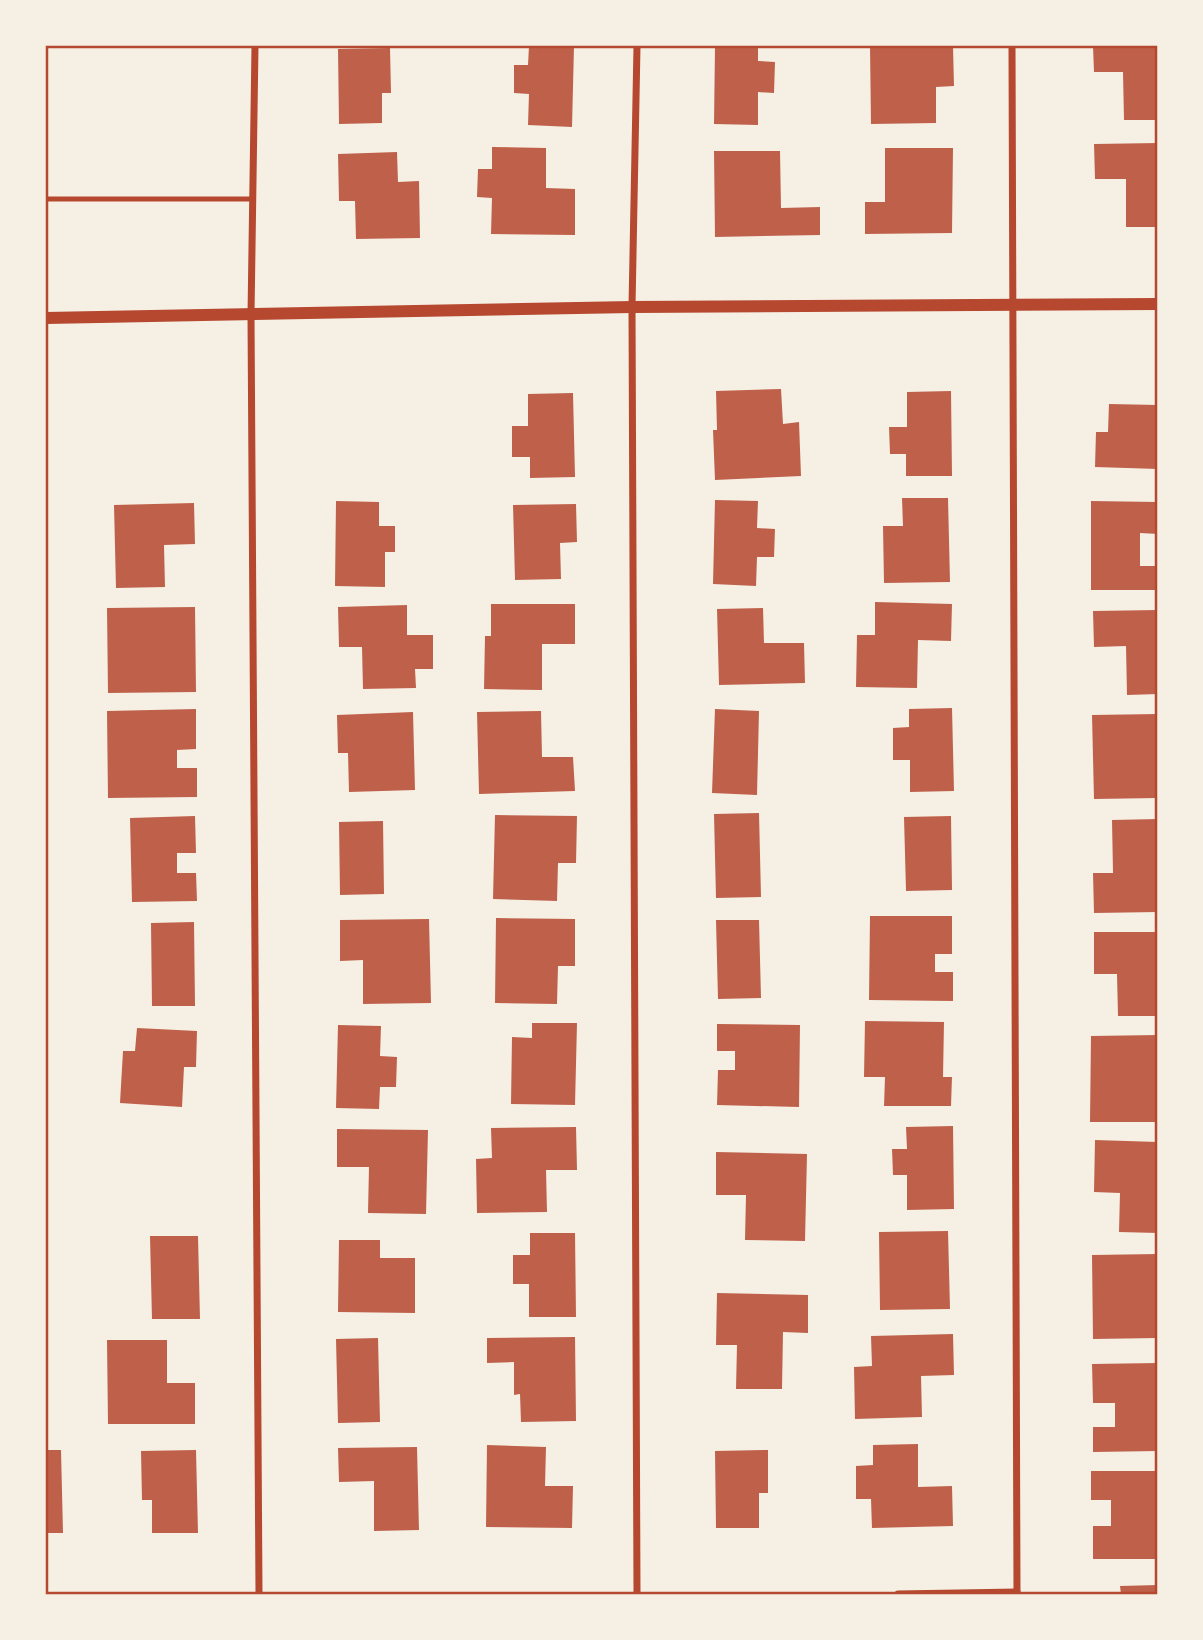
<svg xmlns="http://www.w3.org/2000/svg" width="1203" height="1640" font-family="'Alegreya Sans',sans-serif">
  <style>
    .building { fill: #bf614a }
    .lines { fill: none; stroke-linecap: round; stroke-linejoin: round }
    .service { stroke: #b5482f; stroke-width: 5 }
    .minor { stroke: #b5482f; stroke-width: 7 }
    .tertiary { stroke: #b5482f; stroke-width: 12 }
    .neatline { fill: none; stroke: #b5482f; stroke-width: 2.5 }
  </style>
  <rect width="100%" height="100%" fill="#f6efe4"/>
  <g class="building">
    <path d="M529,46H574L572,127L528,125L529,94L514,93V65H528Z"/>
    <path d="M715,46H758V61L775,62L774,93L758,92V125L714,124Z"/>
    <path d="M870,46H953L954,86L936,87V123L871,124Z"/>
    <path d="M1093,46H1158V120H1124L1123,72H1094Z"/>
    <path d="M390,48L391,93H382V123L339,124L338,49Z"/>
    <path d="M1158,143V227H1126V179H1095L1094,144Z"/>
    <path d="M492,147L546,148V188L575,189V235L491,234L492,198L477,197L478,169H492Z"/>
    <path d="M885,148H953L952,233L865,234V202H885Z"/>
    <path d="M714,151H780L781,208L820,207V235L715,237Z"/>
    <path d="M397,152L398,182L419,181L420,238L356,239L355,201H339L338,154Z"/>
    <path d="M781,389L783,424L799,422L801,476L715,480L713,430H717L716,391Z"/>
    <path d="M951,391L952,476H906V454H890L889,427H907V392Z"/>
    <path d="M573,393L575,477L530,478V457H512V426H528V394Z"/>
    <path d="M1109,404L1158,405V469L1095,467L1096,432H1108Z"/>
    <path d="M902,498H948L950,582L884,583L883,526H903Z"/>
    <path d="M715,500L758,501L757,528L775,529L774,557H757L756,586L713,584Z"/>
    <path d="M336,501L379,502V526H395V552H385V587L335,586Z"/>
    <path d="M1091,501L1158,502V534L1140,533V566H1157V590H1091Z"/>
    <path d="M194,503L195,544L164,545L165,587L116,588L114,505Z"/>
    <path d="M576,504L577,542L560,543L561,579L515,580L513,505Z"/>
    <path d="M875,602L952,604L951,641L918,640L917,688L856,687L857,635H875Z"/>
    <path d="M491,604H575V644H542V690L484,689L485,636H491Z"/>
    <path d="M407,605V635H433V669H415L416,688L363,689L362,647H339L338,607Z"/>
    <path d="M195,607L196,692L108,693L107,608Z"/>
    <path d="M763,608L764,643H804L805,683L719,685L717,609Z"/>
    <path d="M1158,610V694L1127,695L1126,646L1094,647L1093,611Z"/>
    <path d="M952,708L954,791L910,792V760H893V728L909,727V709Z"/>
    <path d="M196,709V749L177,750V768H197V797L108,798L107,711Z"/>
    <path d="M715,709L759,711L757,795L712,793Z"/>
    <path d="M541,711L542,757H573L575,791L479,794L477,712Z"/>
    <path d="M413,712L415,790L349,792L348,753H338L337,715Z"/>
    <path d="M1158,714V798L1094,799L1092,715Z"/>
    <path d="M759,813L761,897L716,898L714,814Z"/>
    <path d="M495,815L577,816L576,863H558L557,901L493,899Z"/>
    <path d="M195,816L196,853H177V873H196L197,901L132,902L130,818Z"/>
    <path d="M951,816L952,890L906,891L904,817Z"/>
    <path d="M1158,819V912L1094,913L1093,873H1113L1112,820Z"/>
    <path d="M383,821L384,894L340,895L339,822Z"/>
    <path d="M870,916H952V954H935V972H953V1001L869,1000Z"/>
    <path d="M496,918L575,919V966H558L557,1004L495,1003Z"/>
    <path d="M429,919L431,1003L363,1004V960L340,961V920Z"/>
    <path d="M716,920H759L761,998L718,999Z"/>
    <path d="M194,922L195,1006H152L151,923Z"/>
    <path d="M1094,932H1158V1016H1118L1117,974H1094Z"/>
    <path d="M865,1021L944,1022L943,1077H952L951,1106H884L885,1077H864Z"/>
    <path d="M532,1023H577L575,1105L511,1104L512,1037L532,1038Z"/>
    <path d="M717,1024L800,1025L799,1107L717,1105L718,1070H735V1051H717Z"/>
    <path d="M338,1025L381,1026L380,1056L397,1057L396,1087H380L379,1109L336,1108Z"/>
    <path d="M137,1028L197,1031L196,1067H184L182,1107L120,1103L123,1051H135Z"/>
    <path d="M1158,1035V1122H1090L1091,1036Z"/>
    <path d="M953,1126L954,1209L907,1210V1175H893L892,1149H907L906,1127Z"/>
    <path d="M576,1127L577,1170H546L547,1212L477,1213L476,1159L492,1158L491,1128Z"/>
    <path d="M337,1129L428,1130L426,1214L368,1213L369,1167H337Z"/>
    <path d="M1095,1140L1158,1142V1233L1119,1232L1120,1193L1094,1192Z"/>
    <path d="M716,1152L807,1154L805,1241L745,1240L746,1195H716Z"/>
    <path d="M948,1231L950,1309L880,1310L879,1232Z"/>
    <path d="M530,1233H575L576,1317H529V1284H513V1255H530Z"/>
    <path d="M150,1236H198L200,1319H152Z"/>
    <path d="M339,1240H380V1258H415V1313L338,1312Z"/>
    <path d="M1158,1254V1338L1093,1339L1092,1255Z"/>
    <path d="M717,1293L808,1295V1333L783,1332L782,1389H736L737,1345H716Z"/>
    <path d="M953,1334L954,1375L921,1376L922,1417L855,1419L854,1367L872,1366L871,1336Z"/>
    <path d="M575,1337L576,1421L521,1422L520,1394L514,1395V1362L487,1363V1338Z"/>
    <path d="M378,1338L380,1422L338,1423L336,1339Z"/>
    <path d="M107,1340H167V1383H195V1424H108Z"/>
    <path d="M1158,1363V1451L1093,1452V1427H1115V1403H1093L1092,1364Z"/>
    <path d="M918,1444V1487L952,1486L953,1526L872,1528L871,1499H856V1466L873,1465V1445Z"/>
    <path d="M487,1445L546,1447L545,1486H573L572,1528L486,1527Z"/>
    <path d="M417,1447L419,1530L374,1531V1481L339,1482L338,1448Z"/>
    <path d="M46,1450H61L63,1533H46Z"/>
    <path d="M196,1450L198,1533H152V1500H142L141,1451Z"/>
    <path d="M768,1450V1493H759V1528H716L715,1451Z"/>
    <path d="M1091,1471H1158V1559H1093V1526H1111V1500H1091Z"/>
    <path d="M1158,1585V1594H1121L1120,1586Z"/>
  </g>
  <g class="lines">
    <path class="service" d="M46,199H253"/>
    <g class="minor">
      <path d="M255,46L251,315L259,1594"/>
      <path d="M1012,46L1017,1594"/>
      <path d="M637,1594L632,307L637,46"/>
      <path d="M898,1594L1017,1592"/>
    </g>
    <path class="tertiary" d="M46,318L632,307L1158,304"/>
  </g>
  <rect width="1203" height="1640" fill="none" stroke="#f6efe4" stroke-width="94"/>
  <rect x="47" y="47" width="1109" height="1546" class="neatline"/>
</svg>
